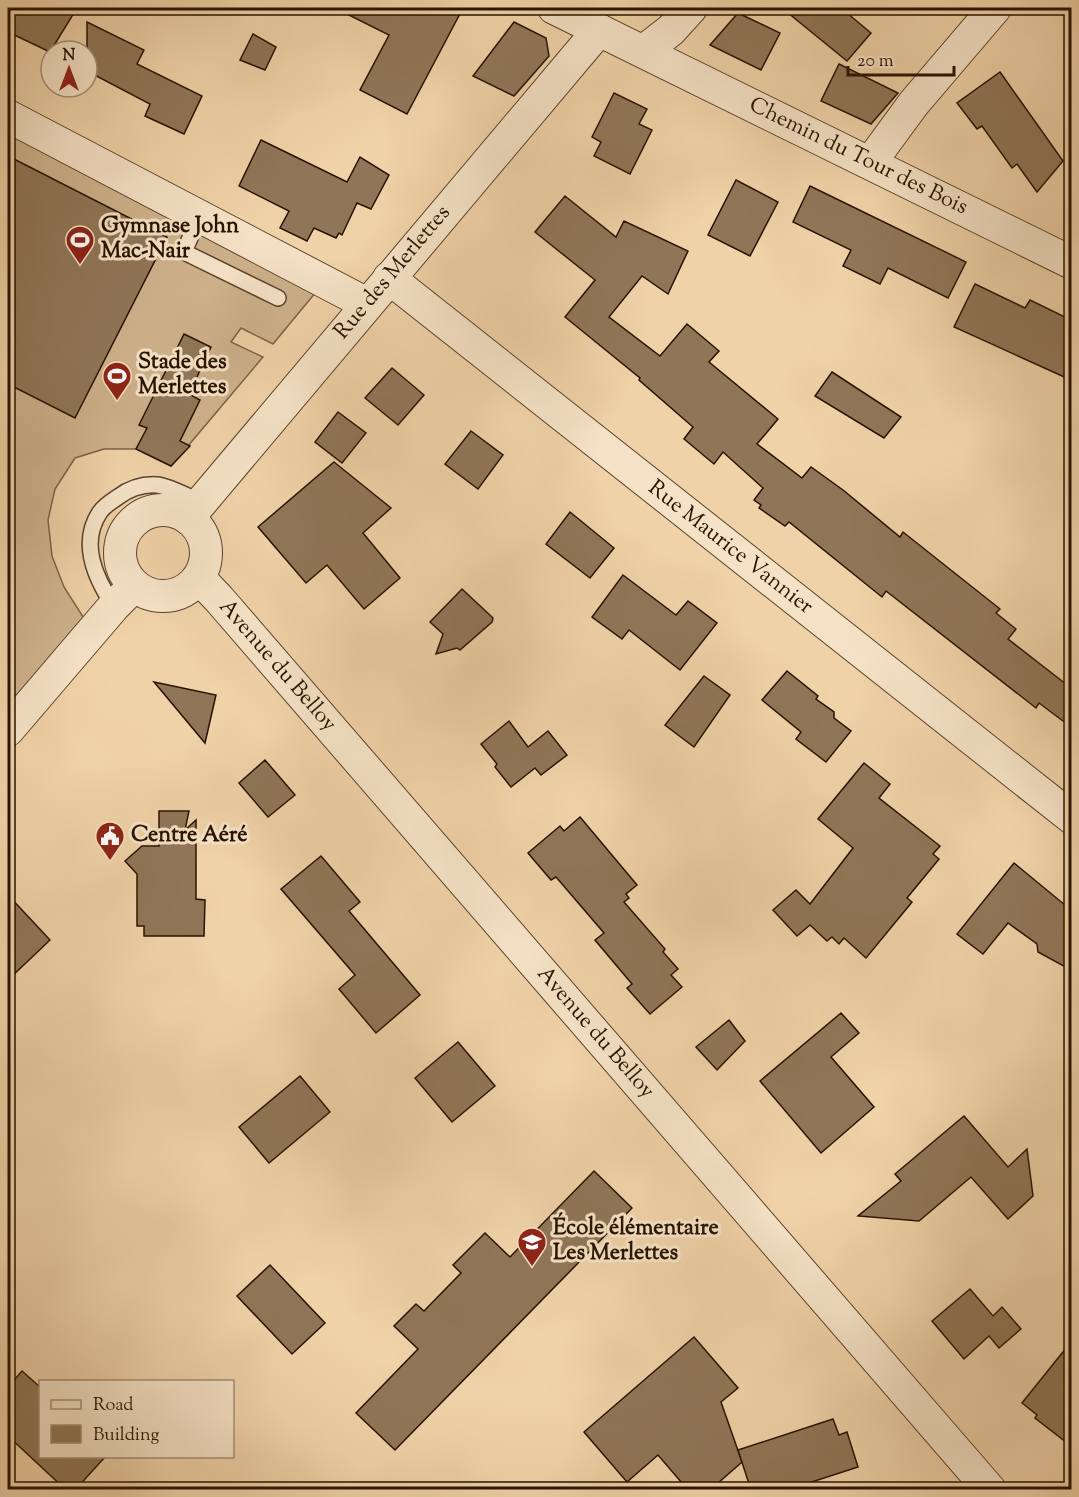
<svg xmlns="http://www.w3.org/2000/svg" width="1079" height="1497" font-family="'Sorts Mill Goudy',serif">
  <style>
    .pitch { fill: #ceb28c; stroke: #7b6246; stroke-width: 1.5 }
    .building { fill: #907658; stroke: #281301; stroke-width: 1.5 }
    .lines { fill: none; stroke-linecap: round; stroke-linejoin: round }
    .service-casing { stroke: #5a432b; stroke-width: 18 }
    .minor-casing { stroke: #5a432b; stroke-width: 34 }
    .service { stroke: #f5e2c6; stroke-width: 15 }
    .minor { stroke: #f5e2c6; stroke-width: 32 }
    .labels { text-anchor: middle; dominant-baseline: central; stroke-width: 6; stroke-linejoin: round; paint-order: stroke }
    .street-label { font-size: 22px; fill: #281301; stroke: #f5e2c6 }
    .poi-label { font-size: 22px; font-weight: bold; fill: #281301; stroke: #f5e2c6; text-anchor: start }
  </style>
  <rect width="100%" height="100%" fill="#f0d2a8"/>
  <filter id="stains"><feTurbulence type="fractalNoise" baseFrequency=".00333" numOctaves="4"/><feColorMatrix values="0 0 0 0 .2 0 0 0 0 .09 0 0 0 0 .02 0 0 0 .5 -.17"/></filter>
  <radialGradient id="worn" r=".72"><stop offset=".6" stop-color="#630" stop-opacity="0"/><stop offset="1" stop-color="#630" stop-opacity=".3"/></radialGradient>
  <path class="pitch" d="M8,116L316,292L273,344L241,328L231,342L263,357L171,466L136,449H104L75,458L55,489L48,520L52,556L64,587L92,631L8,730Z"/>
  <g class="building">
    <path d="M8,8H77L50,52L8,32Z"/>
    <path d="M335,8H463L407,114L360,90L389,35Z"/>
    <path d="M782,8H841L871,33L847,61Z"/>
    <path d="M738,13L780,33L761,70L710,45Z"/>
    <path d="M87,22L144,50L137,64L202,96L184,134L145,116L150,104L87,71Z"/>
    <path d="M514,22L546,38L549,56L514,96L473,76Z"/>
    <path d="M253,34L276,47L265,70L240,60Z"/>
    <path d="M839,64L898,93L871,124L821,101Z"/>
    <path d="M1000,72L1063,161L1037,192L1017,164L1012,168L982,126L977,129L957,103Z"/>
    <path d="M614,93L647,109L639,124L652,130L630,174L594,156L601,142L592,137Z"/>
    <path d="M261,140L347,182L360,157L389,175L371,209L357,203L342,235L339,233L336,238L314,228L307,241L280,228L289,211L239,186Z"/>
    <path d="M8,156L167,237L75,418L8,384Z"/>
    <path d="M736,180L778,202L750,256L708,235Z"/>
    <path d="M810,186L966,262L948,298L888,268L880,284L843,266L851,250L793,222Z"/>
    <path d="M565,196L616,237L624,221L688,251L668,294L642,276L609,317L660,356L687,324L719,351L709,362L778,419L757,444L802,478L811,467L843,490L900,537L903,532L1000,609L996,613L1016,629L1008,639L1071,688V727L1039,703L1036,708L886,591L882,597L789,522L785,526L759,508L761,505L754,500L763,488L723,452L714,464L684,439L693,427L639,380L640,378L565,317L595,280L535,232Z"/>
    <path d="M975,284L1025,308L1030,300L1071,320V380L954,327Z"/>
    <path d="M184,334L211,347L189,394L200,400L180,441L190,446L171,466L136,449L147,428L139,425Z"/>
    <path d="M392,368L424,395L398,425L365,398Z"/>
    <path d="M832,372L901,417L884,438L815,396Z"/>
    <path d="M338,412L366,433L342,463L315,442Z"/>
    <path d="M471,431L503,455L478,489L445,464Z"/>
    <path d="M334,462L391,508L363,533L400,578L364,609L327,565L306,583L258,527Z"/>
    <path d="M570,512L614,548L590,578L546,544Z"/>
    <path d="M623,575L676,615L688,601L717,623L680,670L629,630L622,639L592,617Z"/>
    <path d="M462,589L493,618L492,622L460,650L457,648L436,654L443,634L430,622Z"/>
    <path d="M787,671L818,696L816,699L834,712V718L851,731L826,762L796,739L801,732L762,700Z"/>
    <path d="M704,676L730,695L694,747L665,725Z"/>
    <path d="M154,682L216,695L205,743Z"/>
    <path d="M509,721L528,747L548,731L567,755L541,775L535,768L511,787L495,767L497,764L481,744Z"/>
    <path d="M265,760L295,795L268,817L239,783Z"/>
    <path d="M864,763L890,784L879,798L940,846L933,854L939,859L907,898L912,902L866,958L844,938L839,944L832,937L827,941L810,925L797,936L773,910L796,890L810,904L853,848L818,819Z"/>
    <path d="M159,811H189L185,830L196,820V899L205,900L204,936H144V926H137V874L125,861L142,846H159Z"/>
    <path d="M580,817L637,885L626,894L629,898L624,902L665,949L663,952L678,969L671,975L682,987L650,1014L627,988L632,984L595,940L604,933L556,877L551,880L528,853L560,826L564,831Z"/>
    <path d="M321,856L360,902L349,911L420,995L376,1033L339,989L355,975L281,889Z"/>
    <path d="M1014,863L1071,910V970L1038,952L1037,944L1008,923L983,954L957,934Z"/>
    <path d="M8,895L50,940L8,980Z"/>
    <path d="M841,1013L859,1033L831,1057L874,1107L821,1153L760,1081Z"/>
    <path d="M729,1020L745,1041L717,1070L696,1047Z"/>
    <path d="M458,1042L495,1086L452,1122L415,1078Z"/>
    <path d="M300,1076L330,1112L269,1163L239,1127Z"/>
    <path d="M964,1116L1008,1167L1027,1149L1033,1196L1008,1219L971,1177L919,1221L858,1216L901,1181L895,1174Z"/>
    <path d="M594,1171L632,1208L395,1450L356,1413L418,1349L394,1326L416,1304L424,1311L461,1273L453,1265L485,1233L510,1257Z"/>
    <path d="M270,1265L325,1323L292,1354L237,1296Z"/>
    <path d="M970,1289L993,1316L1002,1307L1021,1329L999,1348L989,1336L964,1359L932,1321Z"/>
    <path d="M694,1337L738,1388L721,1402L742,1462L710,1490H688L658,1455L627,1482L584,1432Z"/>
    <path d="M1071,1342V1446L1035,1418L1037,1415L1022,1403Z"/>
    <path d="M22,1371L40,1387V1456H106L75,1490H66L8,1436V1387Z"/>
    <path d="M833,1419L839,1435L847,1432L858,1467L787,1490H751L738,1450Z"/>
  </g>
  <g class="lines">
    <g class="service-casing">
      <g id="service">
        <path d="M199,217L184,252L278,298"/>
        <path d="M114,606C95,578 79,543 100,512C104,506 112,501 118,497C129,489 142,484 157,485C171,487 187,496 200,502"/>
      </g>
    </g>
    <g class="minor-casing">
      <g id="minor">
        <path d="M554,8L1072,263"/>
        <path d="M644,51L671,30L691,8"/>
        <path d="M8,116L367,304"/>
        <path d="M870,163L914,103L995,8"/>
        <path d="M389,278L1072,818"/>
        <circle cx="163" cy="553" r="43"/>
        <path d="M188,518L599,30"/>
        <path d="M199,578L219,599L990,1490"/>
        <path d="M8,730L114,606L134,586"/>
      </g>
    </g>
    <use href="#service" class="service"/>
    <use href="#minor" class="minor"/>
  </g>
  <defs>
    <g id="stadium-pin" transform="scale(1.5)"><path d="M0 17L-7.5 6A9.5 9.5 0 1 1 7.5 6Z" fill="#8f2418" stroke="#f5e2c6"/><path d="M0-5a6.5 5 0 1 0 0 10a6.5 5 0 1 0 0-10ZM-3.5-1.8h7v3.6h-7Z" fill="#fff"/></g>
    <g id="civic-pin" transform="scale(1.5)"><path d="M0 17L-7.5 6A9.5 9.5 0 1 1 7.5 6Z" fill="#8f2418" stroke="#f5e2c6"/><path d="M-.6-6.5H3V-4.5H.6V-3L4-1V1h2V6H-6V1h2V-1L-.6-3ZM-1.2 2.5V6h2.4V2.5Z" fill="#fff"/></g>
    <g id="school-pin" transform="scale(1.5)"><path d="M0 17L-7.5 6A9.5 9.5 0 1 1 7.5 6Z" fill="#8f2418" stroke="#f5e2c6"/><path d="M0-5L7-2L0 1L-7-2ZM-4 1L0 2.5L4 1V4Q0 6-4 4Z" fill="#fff"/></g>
  </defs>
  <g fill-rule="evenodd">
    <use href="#stadium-pin" x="80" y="240"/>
    <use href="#stadium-pin" x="117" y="376"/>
    <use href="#civic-pin" x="110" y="836"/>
    <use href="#school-pin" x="532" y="1242"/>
  </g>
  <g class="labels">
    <g class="street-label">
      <text transform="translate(858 157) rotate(26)">Chemin du Tour des Bois</text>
      <text transform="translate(393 273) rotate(-50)">Rue des Merlettes</text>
      <text transform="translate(730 548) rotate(38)">Rue Maurice Vannier</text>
      <text transform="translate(277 666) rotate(49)">Avenue du Belloy</text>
      <text transform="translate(595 1033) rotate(49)">Avenue du Belloy</text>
    </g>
    <g class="poi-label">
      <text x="101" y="227">Gymnase John<tspan x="101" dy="25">Mac-Nair</tspan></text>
      <text x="138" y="363">Stade des<tspan x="138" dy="25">Merlettes</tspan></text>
      <text x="131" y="836">Centre Aéré</text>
      <text x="553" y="1229">École élémentaire<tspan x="553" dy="25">Les Merlettes</tspan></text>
    </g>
  </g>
  <rect width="1079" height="1497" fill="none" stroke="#f0d2a8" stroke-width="30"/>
  <rect x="9" y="9" width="1061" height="1479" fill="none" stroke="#281301" stroke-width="3"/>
  <rect x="15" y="15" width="1049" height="1467" fill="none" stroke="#281301" stroke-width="1.5"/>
  <rect x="39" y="1380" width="195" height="78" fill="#f5e2c6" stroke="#a38f77" stroke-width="1.5"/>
  <rect x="51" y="1400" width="30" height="9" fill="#f5e2c6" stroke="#a38f77" stroke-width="1.5"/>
  <text x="93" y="1410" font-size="18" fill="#281301">Road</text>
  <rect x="51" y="1425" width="30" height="18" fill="#907658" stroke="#a38f77" stroke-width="1.5"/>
  <text x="93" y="1440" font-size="18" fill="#281301">Building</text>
  <g transform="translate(69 69)"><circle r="28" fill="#f5e2c6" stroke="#a38f77" stroke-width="1.5"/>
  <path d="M0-4.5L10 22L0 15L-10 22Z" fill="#8f2418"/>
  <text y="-9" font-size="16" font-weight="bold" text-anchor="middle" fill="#281301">N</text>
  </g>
  <path d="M848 66v9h106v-9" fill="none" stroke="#281301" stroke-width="3"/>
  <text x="857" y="66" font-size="18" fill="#281301" stroke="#f5e2c6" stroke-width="4.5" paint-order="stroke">20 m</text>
  <rect width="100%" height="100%" filter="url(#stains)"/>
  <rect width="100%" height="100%" fill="url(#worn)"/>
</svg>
